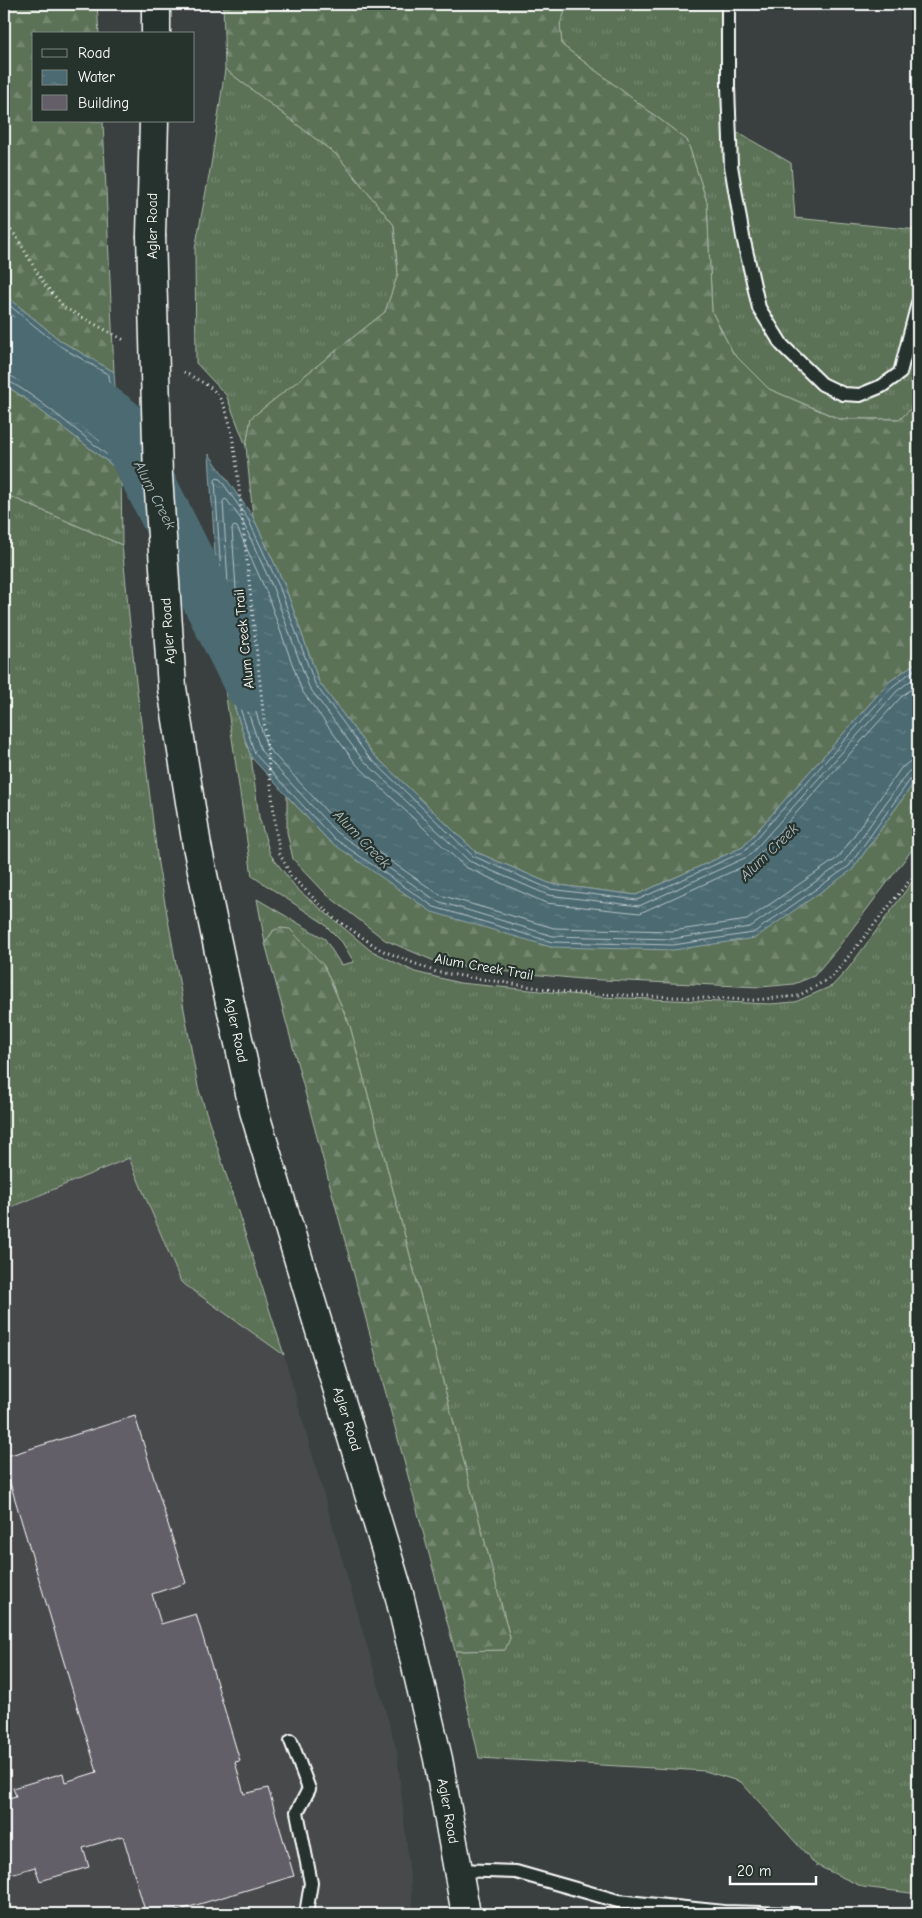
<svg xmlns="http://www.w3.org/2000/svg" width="922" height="1918" font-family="'Comic Neue',sans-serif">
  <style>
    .built { fill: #46494b }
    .grass { fill: url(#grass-tufts); stroke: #adb8ab }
    .forest { fill: url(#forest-firs); stroke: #adb8ab }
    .water { fill: url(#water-ripples); stroke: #93a6aa }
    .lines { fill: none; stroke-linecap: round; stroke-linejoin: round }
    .shore { stroke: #b7c3c7; stroke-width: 1 }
    .river { stroke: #4b6a72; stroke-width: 52 }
    .building { fill: #645e68; stroke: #fff }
    .service-casing { stroke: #fff; stroke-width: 16 }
    .secondary-casing { stroke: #fff; stroke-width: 31 }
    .path { stroke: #fff; stroke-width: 3; stroke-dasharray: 1 4; stroke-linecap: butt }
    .service { stroke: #26332d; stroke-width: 12 }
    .secondary { stroke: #26332d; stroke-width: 28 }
    .secondary-bridge-casing { stroke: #fff; stroke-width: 31; stroke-linecap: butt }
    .secondary-bridge { stroke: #26332d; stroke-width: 28 }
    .labels { text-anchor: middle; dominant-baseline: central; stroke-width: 4.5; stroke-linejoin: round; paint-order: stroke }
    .street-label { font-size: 14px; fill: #fff; stroke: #26332d }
    .water-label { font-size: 15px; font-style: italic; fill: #aebcc0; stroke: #26332d }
  </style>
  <defs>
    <pattern id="grass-tufts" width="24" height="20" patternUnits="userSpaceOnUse" patternTransform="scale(1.25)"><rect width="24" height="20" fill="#5b7257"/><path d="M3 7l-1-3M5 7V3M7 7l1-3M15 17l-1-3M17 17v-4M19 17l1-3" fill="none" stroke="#748770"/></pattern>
    <pattern id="forest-firs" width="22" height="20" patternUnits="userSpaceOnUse" patternTransform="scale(1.25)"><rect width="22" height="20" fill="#5b7257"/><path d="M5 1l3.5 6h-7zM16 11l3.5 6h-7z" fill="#748770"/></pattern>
    <pattern id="water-ripples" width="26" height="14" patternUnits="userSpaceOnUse" patternTransform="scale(1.25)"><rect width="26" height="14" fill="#4b6a72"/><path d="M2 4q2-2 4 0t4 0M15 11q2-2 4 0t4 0" fill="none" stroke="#668087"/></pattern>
  </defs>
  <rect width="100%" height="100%" fill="#39403f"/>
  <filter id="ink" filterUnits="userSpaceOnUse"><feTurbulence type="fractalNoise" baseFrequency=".02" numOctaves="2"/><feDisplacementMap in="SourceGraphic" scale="10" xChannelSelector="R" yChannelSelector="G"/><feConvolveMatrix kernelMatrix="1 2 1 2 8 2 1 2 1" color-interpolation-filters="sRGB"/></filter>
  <g filter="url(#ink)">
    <path class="built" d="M129,1158L181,1282L284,1355L397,1751L414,1914H4V1210Z"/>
    <g class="grass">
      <path d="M568,4H724L723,124L791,163L795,218L918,230V402L900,419H840L769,389L733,353L712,312L707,202L687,140L562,45L560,23Z"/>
      <path d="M225,69L338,156L394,225L398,274L385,312L251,418L246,446L226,395L196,363L195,249L211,165Z"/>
      <path d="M4,495H7L122,545L134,665L158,864L198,1087L284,1355L181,1282L129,1158L4,1210Z"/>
      <path d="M222,669L251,757L259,817L270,854L297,889L370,950L415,972L460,983L600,997L770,1004L795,1002L832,986L848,969L918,874V1894L863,1887L816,1865L741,1782L705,1771L479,1758L455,1651L504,1650L510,1638L350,1026L324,966L274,930L265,943L257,899L325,939L341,965L354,962L342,942L322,922L252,876Z"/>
    </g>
    <g class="forest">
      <path d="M4,4H97L99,34H34V121H103L114,372L61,341L4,294Z"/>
      <path d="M223,4H568L560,24L562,45L687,140L707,202L712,312L733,353L769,389L839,419H900L918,402V661L889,682L743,847L636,895L551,884L476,852L371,752L319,682L284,584L253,517L246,446L251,418L385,312L398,274L394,225L338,156L225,69Z"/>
      <path d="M4,384L23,397L121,472L122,545L7,495H4Z"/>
      <path d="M918,777V842L836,950L814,976L794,984L761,987L581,979L469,968L432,960L385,940L327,895L293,859L287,832V796L329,841L551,947L852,870Z"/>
      <path d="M281,928L290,929L324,966L350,1026L510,1638L505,1650L455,1651L265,943L274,930Z"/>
    </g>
    <g class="water">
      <path d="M4,294L61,341L114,372L121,472L23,397L4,384Z"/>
      <path d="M209,454L253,517L284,584L319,682L371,752L476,852L551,884L636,895L743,847L889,682L918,661V777L852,870L755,938L673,950L551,947L432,912L329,841L251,757L222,669Z"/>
    </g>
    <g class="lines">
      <g class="shore">
        <path d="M4,301L58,345L109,375L114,457L111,458C93,444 20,382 4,380"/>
        <path d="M4,309L54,350L103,379L107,444H104C86,431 21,375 4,374"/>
        <path d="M4,319L49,356L95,383L99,427L95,428C76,414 25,367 4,367"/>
        <path d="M918,667L893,686L745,851L637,900L550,889L473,856L367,755L315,684L279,586L248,519L220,479L217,478L215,480L227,668L255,754L332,837L434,907L552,942L673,945L753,933L849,866L912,777L918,774"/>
        <path d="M918,675L897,691L749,856L639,906L548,895L469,861L362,759L309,687L273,588L243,522L227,500L225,499L223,501L233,667L261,751L336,832L437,901L553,936L672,939L750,927L844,862L907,773L912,769L918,768"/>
        <path d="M918,684L902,696L751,863L640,913L546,903L465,867L356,764L302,691L266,591L237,527L234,526L232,528L241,665L267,747L341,827L440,895L554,928L672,931L747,920L839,857L901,768L909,762L918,761"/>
      </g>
      <path class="river" d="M4,341L21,350L120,423L251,686"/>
    </g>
    <path class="building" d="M135,1416L186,1583L152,1594L161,1624L196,1614L240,1761L235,1762L244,1794L268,1788L294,1876L166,1914H146L123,1836L83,1848L89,1867L40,1881L35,1867L4,1876V1799L16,1796L13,1788L63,1773L65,1782L97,1772L4,1463V1457Z"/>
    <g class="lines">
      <g class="service-casing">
        <g id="service">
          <path d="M728,4V87L731,166L743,237L759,308L782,345L822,384L843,394L860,395L882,386L900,373L918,303"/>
          <path d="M291,1741L309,1789L297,1812L311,1883L306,1914"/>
          <path d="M458,1870L516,1872L618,1901L724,1912L796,1914"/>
        </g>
      </g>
      <g class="secondary-casing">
        <g id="secondary">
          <path d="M156,34V4"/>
          <path d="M151,235L154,121"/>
          <path d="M223,971L254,1111L399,1594L438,1759L466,1914"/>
        </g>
      </g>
      <g class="path">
        <path d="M4,223L16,236L44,284L65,308L126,341"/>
        <path d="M184,372C194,378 210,385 217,394C231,413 232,438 236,460L276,832L280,854L291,876L334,918L381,950L436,972L572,993L753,1000L798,996L832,977L918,870"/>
      </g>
      <use href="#service" class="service"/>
      <use href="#secondary" class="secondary"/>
      <g class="secondary-bridge-casing">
        <path id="secondary-bridge" d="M151,235L158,476L172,688L197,846L223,971"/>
      </g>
      <use href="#secondary-bridge" class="secondary-bridge"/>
    </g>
  </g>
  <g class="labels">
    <g class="street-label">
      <text transform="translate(152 226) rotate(-90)">Agler Road</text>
      <text transform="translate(168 631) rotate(-94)">Agler Road</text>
      <text transform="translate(244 639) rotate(-96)">Alum Creek Trail</text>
      <text transform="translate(484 967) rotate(10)">Alum Creek Trail</text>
      <text transform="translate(236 1030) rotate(78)">Agler Road</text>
      <text transform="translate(347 1419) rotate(73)">Agler Road</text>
      <text transform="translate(448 1811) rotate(80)">Agler Road</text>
    </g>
    <g class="water-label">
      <text transform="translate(155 495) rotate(63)">Alum Creek</text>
      <text transform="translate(362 839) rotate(46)">Alum Creek</text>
      <text transform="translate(769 852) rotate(-44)">Alum Creek</text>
    </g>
  </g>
  <rect width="922" height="1918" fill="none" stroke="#26332d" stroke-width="20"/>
  <rect x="10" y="10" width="902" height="1898" fill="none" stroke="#fff" stroke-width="2" filter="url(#ink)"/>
  <rect x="32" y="32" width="162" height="90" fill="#26332d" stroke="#7d8581"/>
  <rect x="42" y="49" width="25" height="8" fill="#26332d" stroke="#7d8581"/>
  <text x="78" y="58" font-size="15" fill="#ffffff">Road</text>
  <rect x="42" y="70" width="25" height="15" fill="url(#water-ripples)" stroke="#7d8581"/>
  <text x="78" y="82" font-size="15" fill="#ffffff">Water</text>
  <rect x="42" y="95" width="25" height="15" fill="#645e68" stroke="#7d8581"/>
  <text x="78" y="108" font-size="15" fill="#ffffff">Building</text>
  <path d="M730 1876v8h86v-8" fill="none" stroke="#ffffff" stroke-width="2.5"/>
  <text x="737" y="1876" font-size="15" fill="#ffffff" stroke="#26332d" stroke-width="4" paint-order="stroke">20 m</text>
</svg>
